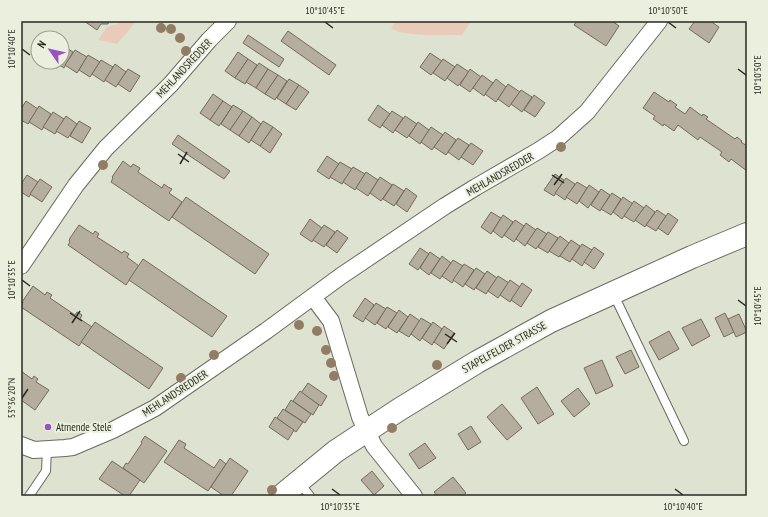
<svg xmlns="http://www.w3.org/2000/svg" width="768" height="517" font-family="'PT Sans Narrow',sans-serif">
  <style>
    .green { fill: #eacbb9 }
    .building { fill: #b5ad9d; stroke: #726b5c }
    .lines { fill: none; stroke-linecap: round; stroke-linejoin: round }
    .lane-casing { stroke: #676b5b; stroke-width: 10 }
    .street-casing { stroke: #676b5b; stroke-width: 18 }
    .secondary-casing { stroke: #676b5b; stroke-width: 24 }
    .lane { stroke: #fff; stroke-width: 8 }
    .street { stroke: #fff; stroke-width: 16 }
    .secondary { stroke: #fff; stroke-width: 22 }
    .tree { fill: #927d64 }
    .ticks { fill: none; stroke: #272923; stroke-width: 1.5 }
    .poi-dot { fill: #9a51c4; stroke: #ebf0de; stroke-width: 1.5 }
    .labels { text-anchor: middle; dominant-baseline: central; stroke-width: 4; stroke-linejoin: round; paint-order: stroke }
    .street-label { font-size: 11px; fill: #272923; stroke: #ebf0de }
    .poi-label { font-size: 11px; fill: #272923; stroke: #ebf0de; text-anchor: start }
    .neatline { fill: none; stroke: #272923; stroke-width: 1.5 }
    .ticks-label { font-size: 10px; text-anchor: middle; fill: #272923 }
  </style>
  <rect width="100%" height="100%" fill="#dee3d1"/>
  <g class="green">
    <path d="M118,21H136V22L117,44L98,40L107,27L118,24Z"/>
    <path d="M396,21H471L462,35C442,35 409,37 391,29Z"/>
  </g>
  <g class="building">
    <path d="M84,21H109L108,24H101L97,30Z"/>
    <path d="M577,21H612L619,26L606,46L574,25Z"/>
    <path d="M695,21H710L719,27L709,43L689,29Z"/>
    <path d="M288,31L336,65L329,75L281,41Z"/>
    <path d="M248,35L284,59L279,67L243,43Z"/>
    <path d="M62,45L73,52L64,68L55,62H62Z"/>
    <path d="M75,50L87,57L77,73L65,65Z"/>
    <path d="M238,52L248,59L235,78L225,71Z"/>
    <path d="M430,53L442,61L431,75L420,67Z"/>
    <path d="M88,55L100,62L90,77L79,70Z"/>
    <path d="M248,59L257,65L245,84L235,78Z"/>
    <path d="M443,59L455,67L445,81L433,73Z"/>
    <path d="M101,60L113,67L104,82L92,74Z"/>
    <path d="M259,63L268,69L256,88L246,82Z"/>
    <path d="M115,64L126,72L116,87L105,80Z"/>
    <path d="M457,64L469,72L458,86L447,78Z"/>
    <path d="M128,69L140,76L130,92L118,84Z"/>
    <path d="M268,69L278,75L265,94L256,88Z"/>
    <path d="M470,69L481,77L470,92L460,85Z"/>
    <path d="M278,75L287,81L275,100L265,94Z"/>
    <path d="M482,75L493,83L484,96L473,88Z"/>
    <path d="M289,79L299,85L286,104L277,98Z"/>
    <path d="M496,79L506,87L496,102L485,94Z"/>
    <path d="M508,84L520,92L509,107L498,99Z"/>
    <path d="M299,85L309,92L296,110L286,104Z"/>
    <path d="M521,90L532,97L522,112L511,104Z"/>
    <path d="M654,92L669,102L670,100L677,105L675,107L685,114L690,107L702,116L703,114L708,117L706,119L735,139L737,137L742,141L741,142L747,146V171L731,159L729,162L720,155L722,152L700,137L698,140L678,125L674,131L664,124L663,126L653,119L655,116L643,108Z"/>
    <path d="M213,94L223,101L210,120L200,113Z"/>
    <path d="M534,95L545,103L535,117L524,110Z"/>
    <path d="M26,101L38,109L28,124L21,120V109Z"/>
    <path d="M223,101L232,107L219,126L210,120Z"/>
    <path d="M233,105L243,111L230,130L221,124Z"/>
    <path d="M378,105L390,114L380,128L368,120Z"/>
    <path d="M39,106L51,114L42,130L29,122Z"/>
    <path d="M243,111L252,117L239,136L230,130Z"/>
    <path d="M392,111L403,118L393,133L382,125Z"/>
    <path d="M53,112L64,119L55,134L43,127Z"/>
    <path d="M66,116L77,124L68,138L56,131Z"/>
    <path d="M405,116L417,124L407,138L395,130Z"/>
    <path d="M252,117L261,124L249,143L239,136Z"/>
    <path d="M79,121L91,128L82,143L70,136Z"/>
    <path d="M263,121L273,127L260,146L251,140Z"/>
    <path d="M418,122L429,130L420,144L409,136Z"/>
    <path d="M273,127L282,134L270,153L260,146Z"/>
    <path d="M431,127L443,135L432,150L421,142Z"/>
    <path d="M445,132L456,140L446,155L434,147Z"/>
    <path d="M178,135L230,171L224,179L172,144Z"/>
    <path d="M458,138L469,145L459,160L448,152Z"/>
    <path d="M471,143L483,151L473,165L461,157Z"/>
    <path d="M327,156L339,164L329,179L317,171Z"/>
    <path d="M123,161L131,167L133,164L140,168L138,172L162,188L164,184L168,187L172,189L169,193L182,202L169,221L111,182L113,178L112,177Z"/>
    <path d="M340,162L352,169L342,184L330,177Z"/>
    <path d="M353,167L365,174L355,190L343,182Z"/>
    <path d="M366,172L378,180L368,196L356,188Z"/>
    <path d="M555,174L564,180L554,196L544,190Z"/>
    <path d="M27,175L38,182L29,197L21,192V184Z"/>
    <path d="M380,177L392,185L381,201L370,193Z"/>
    <path d="M566,178L575,184L565,200L555,193Z"/>
    <path d="M40,179L52,187L42,202L30,194Z"/>
    <path d="M577,182L587,188L577,204L566,197Z"/>
    <path d="M393,184L404,191L394,206L383,199Z"/>
    <path d="M589,185L599,192L588,208L579,201Z"/>
    <path d="M406,188L417,196L407,212L396,204Z"/>
    <path d="M601,189L610,195L600,211L591,205Z"/>
    <path d="M612,193L621,199L611,215L601,209Z"/>
    <path d="M186,197L269,254L255,274L172,217Z"/>
    <path d="M623,197L633,204L622,219L613,212Z"/>
    <path d="M634,201L644,208L634,222L624,216Z"/>
    <path d="M646,205L655,212L645,227L635,220Z"/>
    <path d="M657,210L666,216L656,231L646,225Z"/>
    <path d="M491,212L501,218L491,234L481,227Z"/>
    <path d="M668,213L678,220L668,235L658,228Z"/>
    <path d="M503,215L513,222L502,238L493,231Z"/>
    <path d="M310,219L322,228L312,242L300,234Z"/>
    <path d="M515,220L524,226L514,242L504,235Z"/>
    <path d="M526,223L536,230L525,246L516,239Z"/>
    <path d="M79,225L93,234L95,231L99,234L97,237L122,253L124,251L129,254L127,257L139,266L126,285L68,245L70,242L69,241L70,238Z"/>
    <path d="M324,225L335,232L324,247L313,240Z"/>
    <path d="M537,228L547,234L536,249L527,243Z"/>
    <path d="M337,230L348,238L337,253L326,245Z"/>
    <path d="M548,232L558,238L548,253L538,247Z"/>
    <path d="M560,236L569,243L559,257L549,251Z"/>
    <path d="M571,240L580,246L570,262L560,256Z"/>
    <path d="M582,244L592,250L582,266L572,259Z"/>
    <path d="M594,247L604,254L594,269L584,262Z"/>
    <path d="M420,248L429,254L418,270L409,264Z"/>
    <path d="M430,252L440,259L429,275L420,268Z"/>
    <path d="M442,256L451,263L440,279L431,273Z"/>
    <path d="M143,259L227,316L212,337L129,280Z"/>
    <path d="M453,260L463,266L452,283L442,276Z"/>
    <path d="M464,264L474,270L463,287L453,280Z"/>
    <path d="M476,268L485,274L474,290L465,284Z"/>
    <path d="M487,271L497,278L486,294L476,288Z"/>
    <path d="M498,276L509,283L498,298L488,291Z"/>
    <path d="M510,280L520,287L510,302L500,295Z"/>
    <path d="M522,283L532,290L521,307L511,300Z"/>
    <path d="M33,286L45,295L47,292L52,295L50,298L75,315L77,312L79,313L82,315L80,319L92,327L79,346L21,307L23,302H22Z"/>
    <path d="M365,298L374,305L363,322L353,316Z"/>
    <path d="M376,303L386,309L375,325L365,318Z"/>
    <path d="M387,307L397,313L386,329L377,323Z"/>
    <path d="M399,310L408,317L397,333L388,327Z"/>
    <path d="M725,313L734,332L724,337L715,318Z"/>
    <path d="M410,314L420,321L409,337L399,331Z"/>
    <path d="M739,314L747,332L736,337L728,319Z"/>
    <path d="M421,318L431,324L420,341L411,334Z"/>
    <path d="M701,319L710,336L692,346L682,328Z"/>
    <path d="M95,322L163,368L149,389L81,342Z"/>
    <path d="M433,322L442,329L432,345L422,338Z"/>
    <path d="M444,326L454,333L444,349L434,342Z"/>
    <path d="M669,331L679,349L659,360L649,342Z"/>
    <path d="M631,350L639,367L625,374L616,357Z"/>
    <path d="M602,360L613,386L596,394L584,368Z"/>
    <path d="M21,371L32,379L34,376L38,379L36,382L49,390L35,410L21,400Z"/>
    <path d="M308,383L327,396L321,406L301,393Z"/>
    <path d="M537,387L554,414L538,424L521,398Z"/>
    <path d="M578,388L590,404L574,417L561,401Z"/>
    <path d="M300,391L319,405L313,415L293,401Z"/>
    <path d="M291,400L311,414L305,423L285,410Z"/>
    <path d="M502,404L522,428L507,440L487,417Z"/>
    <path d="M283,409L303,422L296,432L277,418Z"/>
    <path d="M275,417L294,430L288,440L269,427Z"/>
    <path d="M471,426L481,442L468,450L458,434Z"/>
    <path d="M145,436L167,451L144,483L123,468L126,463L128,464L142,443L141,442Z"/>
    <path d="M179,440L186,444L184,448L214,468L220,459L226,464L208,491L164,462Z"/>
    <path d="M425,443L436,458L419,469L409,454Z"/>
    <path d="M230,458L248,471L231,496H224L211,487Z"/>
    <path d="M112,461L140,480L129,496H125L99,479Z"/>
    <path d="M372,471L384,486L374,495L361,480Z"/>
    <path d="M453,477L466,493L462,496H437L434,492Z"/>
  </g>
  <g class="lines">
    <g class="lane-casing">
      <g id="lane">
        <path d="M613,293L684,441"/>
        <path d="M299,482L310,496"/>
        <path d="M29,496L46,471L47,449"/>
      </g>
    </g>
    <g class="street-casing">
      <g id="street">
        <path d="M21,266L76,185L106,148L171,84L209,40L228,21"/>
        <path d="M313,297L331,321L360,417L374,446L414,496"/>
        <path d="M21,445L34,450L65,448L73,447L113,430L155,408L266,331L341,276L445,206L476,187L538,151L558,138L587,112L659,21"/>
      </g>
    </g>
    <g class="secondary-casing">
      <path id="secondary" d="M281,496L336,451L400,409L477,362L551,321L692,257L747,234"/>
    </g>
    <use href="#lane" class="lane"/>
    <use href="#street" class="street"/>
    <use href="#secondary" class="secondary"/>
  </g>
  <g class="tree">
    <circle cx="161" cy="28" r="5"/>
    <circle cx="171" cy="29" r="5"/>
    <circle cx="180" cy="38" r="5"/>
    <circle cx="186" cy="51" r="5"/>
    <circle cx="561" cy="147" r="5"/>
    <circle cx="103" cy="165" r="5"/>
    <circle cx="299" cy="325" r="5"/>
    <circle cx="317" cy="331" r="5"/>
    <circle cx="326" cy="350" r="5"/>
    <circle cx="214" cy="355" r="5"/>
    <circle cx="331" cy="363" r="5"/>
    <circle cx="437" cy="365" r="5"/>
    <circle cx="334" cy="376" r="5"/>
    <circle cx="181" cy="378" r="5"/>
    <circle cx="392" cy="428" r="5"/>
    <circle cx="272" cy="490" r="5"/>
  </g>
  <path class="ticks" d="M325,22L333,28M668,22L676,28M22,49L30,55M738,69L746,75M178,154L189,162M180,164L187,152M552,175L564,183M554,185L562,174M22,280L30,286M738,300L746,306M70,313L82,321M72,323L80,311M445,334L457,342M447,344L455,333M22,398L28,389M332,489L340,495M675,489L683,495"/>
  <circle class="poi-dot" cx="48" cy="427" r="4"/>
  <g class="labels">
    <g class="street-label">
      <text transform="translate(184 68) rotate(-47)">MEHLANDSREDDER</text>
      <text transform="translate(500 174) rotate(-30)">MEHLANDSREDDER</text>
      <text transform="translate(504 347) rotate(-29)">STAPELFELDER STRASSE</text>
      <text transform="translate(175 393) rotate(-33)">MEHLANDSREDDER</text>
    </g>
    <g class="poi-label">
      <text x="56" y="427">Atmende Stele</text>
    </g>
  </g>
  <rect width="768" height="517" fill="none" stroke="#ebf0de" stroke-width="44"/>
  <g transform="translate(50 50) rotate(304)"><circle r="19" fill="#ebf0de" stroke="#9da093"/>
  <path d="M0-3L7 15L0 10L-7 15Z" fill="#9a51c4"/>
  <text y="-6" font-size="11" font-weight="bold" text-anchor="middle" fill="#272923">N</text>
  </g>
  <rect x="22" y="22" width="724" height="473" class="neatline"/>
  <g class="ticks-label">
    <text x="325" y="14">10°10'45"E</text>
    <text x="668" y="14">10°10'50"E</text>
    <text transform="translate(11 49) rotate(-90)" y="4">10°10'40"E</text>
    <text transform="translate(757 75) rotate(-90)" y="4">10°10'50"E</text>
    <text transform="translate(11 280) rotate(-90)" y="4">10°10'35"E</text>
    <text transform="translate(757 306) rotate(-90)" y="4">10°10'45"E</text>
    <text transform="translate(11 398) rotate(-90)" y="4">53°36'20"N</text>
    <text x="340" y="510">10°10'35"E</text>
    <text x="683" y="510">10°10'40"E</text>
  </g>
</svg>
